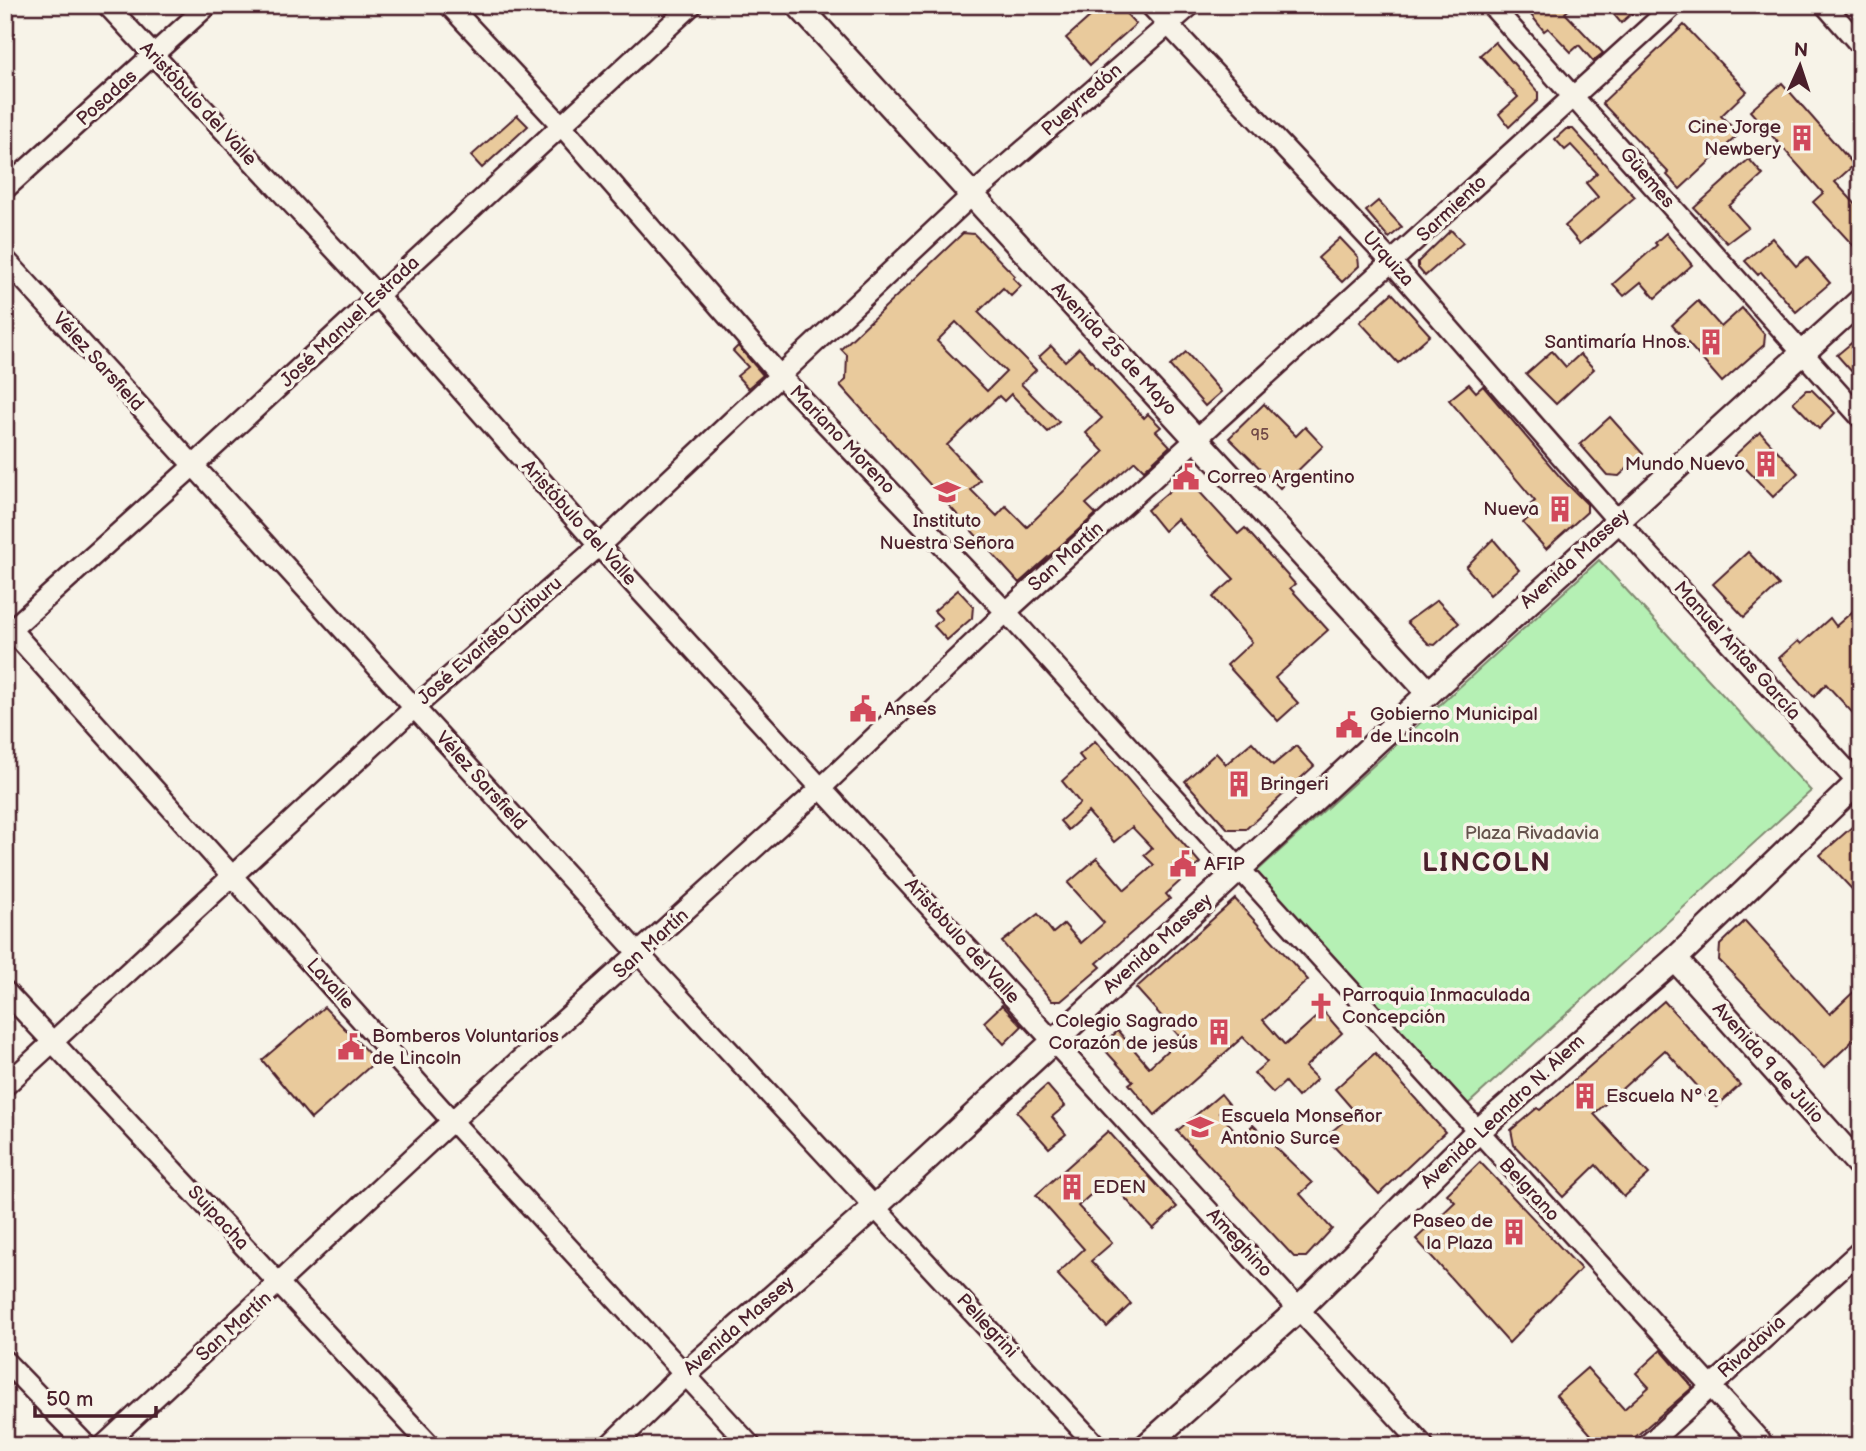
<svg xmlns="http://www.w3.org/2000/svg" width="1866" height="1451" font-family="'Balsamiq Sans',sans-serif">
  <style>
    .green { fill: #b5f0b4; stroke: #808870; stroke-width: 2 }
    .building { fill: #e9ca9c; stroke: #4a1f2b; stroke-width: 2; fill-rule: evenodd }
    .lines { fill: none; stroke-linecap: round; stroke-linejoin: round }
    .minor-casing { stroke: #4a1f2b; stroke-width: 24 }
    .major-casing { stroke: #4a1f2b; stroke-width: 28 }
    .minor { stroke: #f7f3e8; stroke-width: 19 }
    .major { stroke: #f7f3e8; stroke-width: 23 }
    .labels { text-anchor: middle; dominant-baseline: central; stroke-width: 7; stroke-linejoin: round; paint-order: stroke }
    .number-label { font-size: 16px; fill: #724a47 }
    .street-label { font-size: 19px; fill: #4a1f2b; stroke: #f7f3e8 }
    .poi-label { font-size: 19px; fill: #4a1f2b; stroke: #f7f3e8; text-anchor: start }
    .park-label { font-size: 19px; fill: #65534d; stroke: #f7f3e8 }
    .district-label { font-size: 26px; font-weight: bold; letter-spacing: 2px; fill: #4a1f2b; stroke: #f7f3e8 }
  </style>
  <rect width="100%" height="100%" fill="#f7f3e8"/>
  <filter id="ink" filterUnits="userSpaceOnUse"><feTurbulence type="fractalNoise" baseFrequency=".0143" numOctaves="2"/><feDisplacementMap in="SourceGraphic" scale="14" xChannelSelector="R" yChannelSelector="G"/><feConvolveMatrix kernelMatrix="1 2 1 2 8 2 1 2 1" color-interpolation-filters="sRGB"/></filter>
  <g filter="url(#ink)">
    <path class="green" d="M1599,560L1811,791L1466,1106L1253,875Z"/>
    <g class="building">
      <path d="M1086,5H1118L1136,24L1090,65L1066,38L1093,14Z"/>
      <path d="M1523,5H1574L1565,13L1603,53L1593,61L1579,45L1571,52L1548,28L1544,31Z"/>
      <path d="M1606,5H1641L1621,23Z"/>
      <path d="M1684,25L1747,91L1721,116L1739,134L1680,189L1667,175L1669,173L1602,103Z"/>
      <path d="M1495,42L1538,92V100L1509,127L1499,114L1518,97L1480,55Z"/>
      <path d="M1782,83L1854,165L1835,182L1861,210V254L1813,202L1823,193L1750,111Z"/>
      <path d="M517,115L528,126L482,168L471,156Z"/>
      <path d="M1566,129H1573L1635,197L1580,244L1565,226L1598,197L1586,183L1597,173L1571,145L1565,150L1555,139Z"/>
      <path d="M1749,159L1763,175L1729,206L1748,227L1727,243L1694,208Z"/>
      <path d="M1378,201L1402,227L1389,238L1366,211Z"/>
      <path d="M1451,230L1463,243L1425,276L1418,268V262Z"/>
      <path d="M963,233L974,234L1015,276L1013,278L1021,286L1011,296L1003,288L978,312L1036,370L1021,384L1059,422L1048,432L1011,394L1004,401L999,396L947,445L980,480L971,490L997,516L1006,506L1027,527L1104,452L1086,433L1102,418L1039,357L1051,346L1065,361L1079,348L1144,418L1148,414L1161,427L1156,431L1170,446L1144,470L1135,461L1086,504L1096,514L1019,583L840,385L846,380L847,355L841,349ZM956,322L1006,372L987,391L937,341Z"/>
      <path d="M1666,233L1692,265L1655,298L1641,282L1624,296L1613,284L1657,245L1655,243Z"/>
      <path d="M1340,238L1358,257L1359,266L1342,282L1318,258Z"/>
      <path d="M1772,238L1796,266L1807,257L1830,283L1796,312L1761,272L1758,275L1745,261Z"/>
      <path d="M1392,293L1430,335L1398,363L1360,322Z"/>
      <path d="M1698,301L1721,327L1742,308L1765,335L1764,345L1722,382L1672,325Z"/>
      <path d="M1861,335V382L1837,355Z"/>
      <path d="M738,346L763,375L748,388L737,376L748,367L733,351Z"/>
      <path d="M1552,351L1566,367L1580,354L1594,369L1556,404L1526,374Z"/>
      <path d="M1186,352L1221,392L1205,406L1170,366Z"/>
      <path d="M1469,384L1476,392L1483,386L1561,478L1587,504V512L1546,549L1523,523L1536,511L1530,505L1535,501L1449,400Z"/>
      <path d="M1806,390H1812L1835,413L1819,429L1793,402Z"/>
      <path d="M1264,404L1296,436L1305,427L1323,446L1280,488L1229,438Z"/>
      <path d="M1610,417L1643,454L1619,476L1607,475L1580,444Z"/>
      <path d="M1760,432L1798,473L1773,497L1734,456Z"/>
      <path d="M1186,477L1238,534L1245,528L1295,584L1290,588L1328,630L1275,678L1298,703L1278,721L1227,665L1252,642L1213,597L1234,579L1177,519L1164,531L1147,510Z"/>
      <path d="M1493,539L1519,570L1490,595L1466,567Z"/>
      <path d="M1748,552L1779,585L1744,617L1713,584Z"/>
      <path d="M958,590L973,606L972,618L947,640L934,626L942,619L934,611Z"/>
      <path d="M1437,600L1459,623L1435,645L1429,644L1407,622Z"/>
      <path d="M1861,604V722L1826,684L1814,697L1779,658L1798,641L1801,644L1830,618L1836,626Z"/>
      <path d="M1095,741L1200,863L1166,894L1170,899L1097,963L1101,967L1061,1001H1052L1002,942L1038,914L1053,933L1064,924L1081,943L1104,923L1068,883L1097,858L1125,890L1154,865L1144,855L1152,848L1132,827L1114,842L1088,812L1068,830L1060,821L1080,803L1062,781L1084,761L1079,755Z"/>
      <path d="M1252,742L1273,765L1296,746L1314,766L1246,829H1228L1185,781L1216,753L1226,764Z"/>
      <path d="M1861,819V899L1820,855Z"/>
      <path d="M1235,899L1308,980L1263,1020L1285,1045L1323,1011L1342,1033L1305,1067L1317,1079L1298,1097L1285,1082L1273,1093L1254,1073L1267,1062L1243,1037L1155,1115L1129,1084L1133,1081L1105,1050V1042L1118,1031L1149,1067L1181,1038L1136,988Z"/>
      <path d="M1745,921L1830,1014L1861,985V1033L1824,1068L1719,960L1720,945Z"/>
      <path d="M1664,1001L1740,1085L1716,1107L1665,1050L1594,1114L1649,1174L1624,1197L1596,1165L1563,1197L1514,1145L1511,1130L1537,1108L1540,1110Z"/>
      <path d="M1002,1005L1022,1026L1004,1044L984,1022Z"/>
      <path d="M324,1007L376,1061L311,1119L262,1060Z"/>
      <path d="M1375,1053L1445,1132L1379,1194L1325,1137L1355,1112L1335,1089Z"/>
      <path d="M1047,1085L1065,1106L1052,1117L1066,1134L1049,1148L1017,1112Z"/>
      <path d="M1221,1094L1229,1104L1219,1113L1241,1137L1253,1125L1312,1183L1300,1194L1332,1229L1306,1257H1294L1177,1131Z"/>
      <path d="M1108,1131L1177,1207L1153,1229L1108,1179L1078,1206L1112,1243L1091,1261L1131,1304L1107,1327L1057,1274L1084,1249L1036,1195Z"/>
      <path d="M1480,1162L1581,1269L1509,1343L1416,1239L1455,1202L1447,1194Z"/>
      <path d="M1661,1350L1693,1387L1625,1446H1601L1556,1395L1587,1368L1624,1409L1649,1387L1636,1373Z"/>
    </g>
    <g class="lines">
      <g class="minor-casing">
        <g id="minor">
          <path d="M107,5L378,296L599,546L1424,1446"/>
          <path d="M449,5L561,125L780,376L1006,612L1765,1446"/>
          <path d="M1150,5L1393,264L1617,520L1861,786"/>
          <path d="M1491,5L1861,418"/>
          <path d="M1825,5L1861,46"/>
          <path d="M5,189L208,5"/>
          <path d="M5,259L640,955L1097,1446"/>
          <path d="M5,623L452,1121L751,1446"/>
          <path d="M5,635L192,467L692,5"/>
          <path d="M5,991L431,1446"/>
          <path d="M5,1086L414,708L599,546L972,195L1191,5"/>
          <path d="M5,1361L87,1446"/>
          <path d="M103,1446L452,1121L822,787L1006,612L1674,5"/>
          <path d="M1646,1446L1861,1250"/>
        </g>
      </g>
      <g class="major-casing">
        <g id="major">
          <path d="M798,5L1429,693"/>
          <path d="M1675,959L1861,1167"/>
          <path d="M611,1446L685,1374L876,1206L1429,693L1861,300"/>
          <path d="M1146,1446L1299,1309L1476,1133L1675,959L1861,779"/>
        </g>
      </g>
      <use href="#minor" class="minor"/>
      <use href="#major" class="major"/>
    </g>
  </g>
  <defs>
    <g id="building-bare" transform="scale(2.1)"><path d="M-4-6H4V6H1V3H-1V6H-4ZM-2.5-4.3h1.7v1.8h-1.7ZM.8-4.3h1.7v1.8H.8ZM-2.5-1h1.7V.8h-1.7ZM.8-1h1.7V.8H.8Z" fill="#d1495b" stroke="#f7f3e8" stroke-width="2.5" paint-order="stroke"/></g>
    <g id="civic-bare" transform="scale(2.1)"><path d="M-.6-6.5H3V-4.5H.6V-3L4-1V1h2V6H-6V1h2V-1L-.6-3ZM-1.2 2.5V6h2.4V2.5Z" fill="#d1495b" stroke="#f7f3e8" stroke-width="2.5" paint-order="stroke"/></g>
    <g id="school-bare" transform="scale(2.1)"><path d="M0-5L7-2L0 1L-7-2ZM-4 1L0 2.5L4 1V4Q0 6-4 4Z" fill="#d1495b" stroke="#f7f3e8" stroke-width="2.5" paint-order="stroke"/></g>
    <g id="church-bare" transform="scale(2.1)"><path d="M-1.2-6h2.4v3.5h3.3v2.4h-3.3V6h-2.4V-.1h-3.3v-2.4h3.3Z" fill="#d1495b" stroke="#f7f3e8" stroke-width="2.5" paint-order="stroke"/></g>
  </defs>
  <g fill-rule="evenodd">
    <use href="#building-bare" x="1802" y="138"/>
    <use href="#building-bare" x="1711" y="342"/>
    <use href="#building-bare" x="1766" y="464"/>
    <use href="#civic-bare" x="1186" y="477"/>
    <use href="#school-bare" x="947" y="492"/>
    <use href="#building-bare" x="1560" y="509"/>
    <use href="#civic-bare" x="863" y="709"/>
    <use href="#civic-bare" x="1349" y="725"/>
    <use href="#building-bare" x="1239" y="784"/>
    <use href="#civic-bare" x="1183" y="864"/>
    <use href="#church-bare" x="1321" y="1006"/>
    <use href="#building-bare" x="1219" y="1032"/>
    <use href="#civic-bare" x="351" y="1047"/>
    <use href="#building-bare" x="1585" y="1096"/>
    <use href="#school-bare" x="1200" y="1127"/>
    <use href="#building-bare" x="1072" y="1187"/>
    <use href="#building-bare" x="1514" y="1232"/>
  </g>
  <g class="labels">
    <g class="number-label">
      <text x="1260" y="435">95</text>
    </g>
    <g class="street-label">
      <text transform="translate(107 98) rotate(-42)">Posadas</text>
      <text transform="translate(1082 100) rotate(-41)">Pueyrredón</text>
      <text transform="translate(198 104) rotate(47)">Aristóbulo del Valle</text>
      <text transform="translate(1647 178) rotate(49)">Güemes</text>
      <text transform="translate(1452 209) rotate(-43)">Sarmiento</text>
      <text transform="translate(1388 259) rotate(48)">Urquiza</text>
      <text transform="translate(350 322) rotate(-43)">José Manuel Estrada</text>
      <text transform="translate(1114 349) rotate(47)">Avenida 25 de Mayo</text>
      <text transform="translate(98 362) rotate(48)">Vélez Sarsfield</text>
      <text transform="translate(842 440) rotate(46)">Mariano Moreno</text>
      <text transform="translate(579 523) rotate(48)">Aristóbulo del Valle</text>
      <text transform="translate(1066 557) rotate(-42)">San Martín</text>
      <text transform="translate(1575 559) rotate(-42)">Avenida Massey</text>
      <text transform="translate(490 641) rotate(-41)">José Evaristo Uriburu</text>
      <text transform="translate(1737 651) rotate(48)">Manuel Antas García</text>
      <text transform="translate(481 781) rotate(48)">Vélez Sarsfield</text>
      <text transform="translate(962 941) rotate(48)">Aristóbulo del Valle</text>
      <text transform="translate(651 944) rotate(-42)">San Martín</text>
      <text transform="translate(1158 944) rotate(-42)">Avenida Massey</text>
      <text transform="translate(330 984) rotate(48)">Lavalle</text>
      <text transform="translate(1768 1063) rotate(48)">Avenida 9 de Julio</text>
      <text transform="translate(1503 1112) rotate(-43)">Avenida Leandro N. Alem</text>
      <text transform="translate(1529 1190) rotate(47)">Belgrano</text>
      <text transform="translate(218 1218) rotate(47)">Suipacha</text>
      <text transform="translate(1239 1243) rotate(47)">Ameghino</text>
      <text transform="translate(739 1326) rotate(-41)">Avenida Massey</text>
      <text transform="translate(987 1326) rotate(47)">Pellegrini</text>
      <text transform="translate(234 1327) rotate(-42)">San Martín</text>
      <text transform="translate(1752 1347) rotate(-42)">Rivadavia</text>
    </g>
    <g class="poi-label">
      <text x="1781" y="127" text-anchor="end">Cine Jorge<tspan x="1781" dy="22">Newbery</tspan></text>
      <text x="1690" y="342" text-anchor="end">Santimaría Hnos.</text>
      <text x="1745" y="464" text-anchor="end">Mundo Nuevo</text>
      <text x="1207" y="477">Correo Argentino</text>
      <text x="1539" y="509" text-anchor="end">Nueva</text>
      <text x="947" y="521" text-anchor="middle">Instituto<tspan x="947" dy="22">Nuestra Señora</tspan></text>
      <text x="884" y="709">Anses</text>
      <text x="1370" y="714">Gobierno Municipal<tspan x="1370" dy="22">de Lincoln</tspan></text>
      <text x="1260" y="784">Bringeri</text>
      <text x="1204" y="864">AFIP</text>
      <text x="1342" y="995">Parroquia Inmaculada<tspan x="1342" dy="22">Concepción</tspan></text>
      <text x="1198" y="1021" text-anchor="end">Colegio Sagrado<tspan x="1198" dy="22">Corazón de jesús</tspan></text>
      <text x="372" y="1036">Bomberos Voluntarios<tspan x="372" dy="22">de Lincoln</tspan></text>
      <text x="1606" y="1096">Escuela Nº 2</text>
      <text x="1221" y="1116">Escuela Monseñor<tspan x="1221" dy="22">Antonio Surce</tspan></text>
      <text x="1093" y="1187">EDEN</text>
      <text x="1493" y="1221" text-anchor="end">Paseo de<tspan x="1493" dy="22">la Plaza</tspan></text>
    </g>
    <g class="park-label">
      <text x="1532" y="833">Plaza Rivadavia</text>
    </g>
    <g class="district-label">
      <text x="1487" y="863">LINCOLN</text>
    </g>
  </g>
  <rect width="1866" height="1451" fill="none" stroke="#f7f3e8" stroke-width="28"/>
  <rect x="14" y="14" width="1838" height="1423" fill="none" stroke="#4a1f2b" stroke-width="2.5" filter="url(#ink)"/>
  <g transform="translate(1800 66) rotate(3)" stroke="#f7f3e8" stroke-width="5" paint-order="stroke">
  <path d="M0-5L12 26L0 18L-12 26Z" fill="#4a1f2b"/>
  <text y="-10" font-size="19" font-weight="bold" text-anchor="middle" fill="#4a1f2b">N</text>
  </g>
  <path d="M35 1406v10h121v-10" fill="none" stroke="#4a1f2b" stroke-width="3.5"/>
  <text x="46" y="1406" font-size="21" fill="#4a1f2b" stroke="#f7f3e8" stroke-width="5" paint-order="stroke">50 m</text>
</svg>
